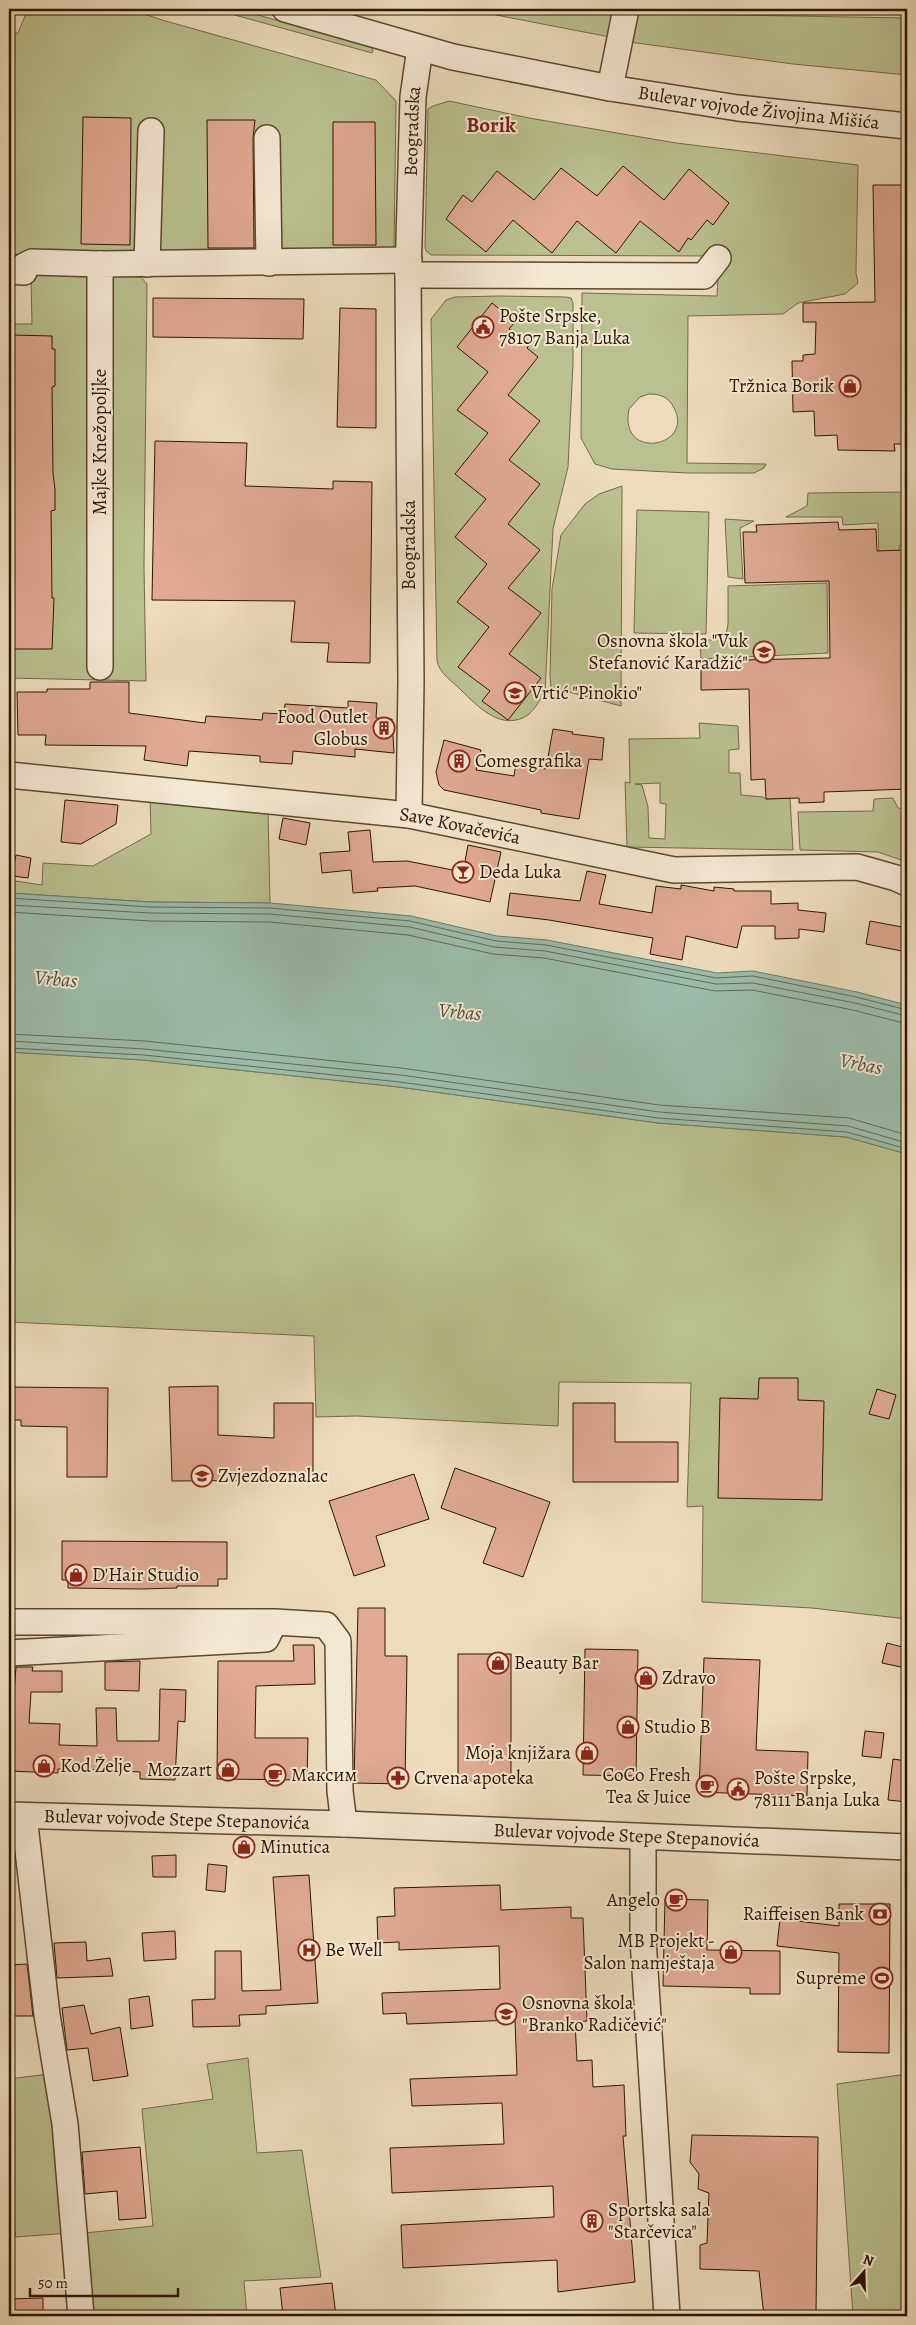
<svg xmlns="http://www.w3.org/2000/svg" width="916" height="2325" font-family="Alegreya,serif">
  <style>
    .green { fill: #bac08f; stroke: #746a48; fill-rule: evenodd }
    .water { fill: #9bbcaa; stroke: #6f7966 }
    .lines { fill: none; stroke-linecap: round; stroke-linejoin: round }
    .shore { stroke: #646855; stroke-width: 1 }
    .building { fill: #dfa992; stroke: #2e1500 }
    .minor-casing { stroke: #5e472f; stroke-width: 28 }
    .minor { stroke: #f3e8d3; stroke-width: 25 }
    .labels { text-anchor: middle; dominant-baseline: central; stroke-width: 4; stroke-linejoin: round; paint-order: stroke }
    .street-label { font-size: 19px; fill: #2e1500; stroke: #f3e8d3 }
    .poi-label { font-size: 19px; fill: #2e1500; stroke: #f3e8d3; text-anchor: start }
    .water-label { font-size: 20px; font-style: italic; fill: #544f3c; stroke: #f3e8d3 }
    .quarter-label { font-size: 21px; font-weight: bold; fill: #7a1f14; stroke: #f3e8d3 }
  </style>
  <rect width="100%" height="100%" fill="#eddcbc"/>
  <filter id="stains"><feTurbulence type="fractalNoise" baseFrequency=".004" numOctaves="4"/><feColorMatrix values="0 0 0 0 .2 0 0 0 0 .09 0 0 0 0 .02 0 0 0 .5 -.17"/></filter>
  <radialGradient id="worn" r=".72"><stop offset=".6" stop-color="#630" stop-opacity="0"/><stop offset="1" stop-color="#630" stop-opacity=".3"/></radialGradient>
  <g class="green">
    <path d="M28,9H130L162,20L376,80L396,101L394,249L81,253L39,250L9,256V39L10,34L18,33Z"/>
    <path d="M213,9H236L371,46L373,50L372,53Z"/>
    <path d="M465,9H621L615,38Z"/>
    <path d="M636,9H676L677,14L907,18V75L793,64L629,42Z"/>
    <path d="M449,101L529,118L676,143L858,165L856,273L858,283L845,294L798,303L783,314L688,316L687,463L766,464L764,468L754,473H687L612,469L595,464L581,438L582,293L717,296L719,256L431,255L426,251L425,248L428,109L433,106ZM649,394C660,394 669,397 674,408C695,447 618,462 629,409L640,397Z"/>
    <path d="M36,273L87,276L89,281L111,280L117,276L141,277L147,284L144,567L146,681L9,678V324H32L31,281Z"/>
    <path d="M498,296L566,297L571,298L573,303V364L568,467L553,529L545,693C540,700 534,710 528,715C502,732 478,707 461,690C452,681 440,674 437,661L431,319L446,300L455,297Z"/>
    <path d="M622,486L621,706L551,687L550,677L552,589L561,535L585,504L599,494Z"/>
    <path d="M907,492V545H900L897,558H879L878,523L843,525L842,517H786L807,506L808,493Z"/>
    <path d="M637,510L709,512L706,634L634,633Z"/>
    <path d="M725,519L754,521L740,528L743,579L728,577Z"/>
    <path d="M827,583L828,653L701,659L700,640H725L728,624V586Z"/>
    <path d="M699,723L738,726L739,749L729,750V773H740L741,795L763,797L766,799L790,798L793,850L627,847L625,782L630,783L629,739L700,738ZM660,783V803L666,804L665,839L649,838L648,807L642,785L635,784Z"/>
    <path d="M150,797L268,811L270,903L150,902L9,893V880L42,885L43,863L93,866L151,834Z"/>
    <path d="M893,798L898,808L907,809V862L878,852L800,850L798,812L873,811L874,799Z"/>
    <path d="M9,1052L143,1060L399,1087L658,1123L846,1137L907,1154V1619L812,1608L702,1602L703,1506L687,1507L691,1383L559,1382L558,1426L356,1416L316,1417L314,1336L9,1322Z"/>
    <path d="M248,2058L257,2153L302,2150L321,2277L244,2281L247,2316H94L85,2233L153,2226L142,2109L213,2099L207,2064Z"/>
    <path d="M49,2074L69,2233L16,2237L9,2200V2079Z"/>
    <path d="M907,2074V2316H853L837,2084Z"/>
  </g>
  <path class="water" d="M9,893L150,902L270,903L411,916L497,936L547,940L717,973L753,971L857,992L907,1005V1154L846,1137L658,1123L399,1087L143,1060L9,1052Z"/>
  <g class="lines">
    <g class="shore">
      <path d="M9,898L150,907L269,908L410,921L496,941L546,945L716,978L753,976L856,997L907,1010"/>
      <path d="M9,905L150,913L269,914L410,927L494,947L545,951L716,984L753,983L855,1003L907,1016"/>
      <path d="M9,912L150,921L269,922L408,935L493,954L544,958L715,991L752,990L853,1010L907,1024"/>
      <path d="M9,1034L145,1041L401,1068L659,1105L849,1118L907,1135"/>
      <path d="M9,1041L144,1049L401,1075L659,1112L848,1126L907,1143"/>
      <path d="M9,1048L144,1055L400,1082L658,1118L847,1132L907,1149"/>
    </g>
  </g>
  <g class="building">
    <path d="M83,117L131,118L130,245L81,244Z"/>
    <path d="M207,120H255L253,138L254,248H208Z"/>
    <path d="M333,122H375L376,245H333Z"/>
    <path d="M623,166L664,200L689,169L729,203L713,225L707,220L691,240L688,238L679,252L640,221L616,253L577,221L552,253L513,220L486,252L446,219L463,195L472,202L497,171L534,200L561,168L597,196Z"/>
    <path d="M873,185H907V444H894L895,451L838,450L837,435L815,436L814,411L793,412L792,361H803V355L815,354L816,322H803V303L875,302Z"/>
    <path d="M153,298L304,299L303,339L153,337Z"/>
    <path d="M492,303L515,322L509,329L529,345L527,348L538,357L508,395L540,421L509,460L540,484L508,524L540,550L508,588L541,613L509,654L541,678L508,720L482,701L490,691L458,667L489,627L457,602L487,564L455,537L486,499L455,474L488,433L457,410L488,372L457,347Z"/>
    <path d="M340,308L376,309V428L337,427Z"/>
    <path d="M11,335L52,336V349H55V386L52,387L53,473L55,490V510L51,511L52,598H54L52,649H9Z"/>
    <path d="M155,441L247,443L245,486L333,489V481L372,482L370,663L327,662L329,643L291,642L295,601L152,600Z"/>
    <path d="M838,522L839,530L876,529L877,551L907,550V789L824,792V802L799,803V798L766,799L765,779L751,780L749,689L701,690V661L830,658L829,581L745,583L743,532H757L756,525Z"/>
    <path d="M90,682H129V713L205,723L206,716L262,720L263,713L284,714L285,704L348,708V701L377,703L376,718L392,719L394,753L355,749V757L293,751L292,764L260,762V756L189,751L187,766L144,760L146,746L45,745L46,735H18L17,692H47V689H90Z"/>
    <path d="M553,729L573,732L572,734L604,738L602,760L589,759L579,819L541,813V810L444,790L439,785L436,772L444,740L481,750L476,770L514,776L516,764L546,769Z"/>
    <path d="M65,800L118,805L116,824L81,844L61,842Z"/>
    <path d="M283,818L310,823L306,845L279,839Z"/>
    <path d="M370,830L373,862L407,861L463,872L468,845L501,852L490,902L415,886L377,888L378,891L353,893L351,870L322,873L320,853L350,851L348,832Z"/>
    <path d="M16,855L31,858L28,878L12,876Z"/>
    <path d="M587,871L606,875L599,904L652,913L656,886L681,889V885L714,891V887L734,889V891H771V904L798,903V910L826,913L824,932L799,929V938L775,939V926H742L737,948L686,936L682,960L650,954L653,938L549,920L507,915L510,893L580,901Z"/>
    <path d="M870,921L907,928V952L866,944Z"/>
    <path d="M759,1378H798V1400L824,1401L822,1500L718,1498L720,1398L758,1399Z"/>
    <path d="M218,1386V1435L274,1438V1403H313V1480L172,1481L169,1387Z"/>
    <path d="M9,1387L108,1388L107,1477H67V1427L21,1426V1420H9Z"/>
    <path d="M877,1389L896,1395L889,1419L869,1414Z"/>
    <path d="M573,1403H615V1442H678V1482H573Z"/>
    <path d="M455,1468L550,1502L523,1577L483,1563L496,1528L441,1508Z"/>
    <path d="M414,1474L429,1519L376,1536L385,1566L354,1576L329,1501Z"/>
    <path d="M62,1541L227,1542V1579H218V1586H177V1588L140,1589L68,1588V1580H62Z"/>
    <path d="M358,1608H385V1656H407L405,1784L354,1783Z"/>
    <path d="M887,1643L906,1648L901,1667L882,1663Z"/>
    <path d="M293,1645H314L315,1684L256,1686L255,1738H308L307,1780L217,1779L218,1661H294Z"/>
    <path d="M585,1649L638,1650L636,1776L583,1775Z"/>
    <rect x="458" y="1654" width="53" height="127"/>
    <path d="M704,1658L760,1660L756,1750L808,1752L807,1796L699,1792Z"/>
    <path d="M140,1661L139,1691L105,1690V1662Z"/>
    <path d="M16,1667H33L32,1671H62V1692H31L29,1723L60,1724L59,1745L97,1746L96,1708H116L117,1741H159L160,1689L186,1690L185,1722L178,1721L175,1780L140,1779V1772L103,1770L58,1769V1773L9,1771V1718H12Z"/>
    <path d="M865,1731L884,1733L881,1758L862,1756Z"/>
    <path d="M893,1759L907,1761V1802L888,1800Z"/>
    <path d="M176,1855V1877H153L152,1856Z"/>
    <path d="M208,1864L227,1866L225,1892L206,1890Z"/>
    <path d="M309,1875L318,2003L266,2006V2014L239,2015L240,2026L193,2027L192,2000L215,1999V1951H241L242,1991L281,1990L273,1877Z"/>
    <path d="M500,1885L501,1910L571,1907V1918H583L587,2021L575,2022L577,2061L592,2060L593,2087L624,2085L626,2136H623L635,2282L558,2292L557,2260L403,2268L401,2225L554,2217L553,2186L392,2193L390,2148L504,2144L502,2103L412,2106L410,2079L517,2075L515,2020L407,2024L406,2013L383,2014L382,1993L500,1989L499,1946L399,1950V1942L378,1943L377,1917L395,1916L394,1888Z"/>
    <path d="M665,1899L708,1900L707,1950L780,1951V1994H750V1988L663,1986Z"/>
    <path d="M839,1904H890L889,2053L838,2052L839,1953L777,1946L780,1919L839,1926Z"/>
    <path d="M175,1931L176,1959L144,1961L142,1933Z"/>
    <path d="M86,1942L87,1961L110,1958L113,1976L57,1978L54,1943Z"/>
    <path d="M27,1964L33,2016H9V1965Z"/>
    <path d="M149,1996L153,2026L131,2029L129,1999Z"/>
    <path d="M84,2005L91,2034L120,2027L128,2076L93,2081L88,2048L67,2050L62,2008Z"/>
    <path d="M692,2135L818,2137L816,2314L764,2316L759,2271L700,2269V2245L707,2243L709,2193L698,2189L699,2174L690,2162Z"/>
    <path d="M140,2147L146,2218L119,2220L117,2191L85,2194L82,2152Z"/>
    <path d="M332,2283L336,2316H283L280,2288Z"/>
    <path d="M43,2298V2316H9V2299Z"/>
  </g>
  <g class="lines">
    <g class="minor-casing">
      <g id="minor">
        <path id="s1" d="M285,9L453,57L610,88L738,108L907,126"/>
        <path d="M610,88L626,9"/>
        <path d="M267,138L269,263"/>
        <path d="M147,264L151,131"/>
        <path d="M9,271L24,272V266L32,262L100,264"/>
        <path d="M408,275L704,276L718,258"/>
        <path d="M100,667V264L409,260"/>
        <path id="s2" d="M9,775L409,815L674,870L857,867L896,878L907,883"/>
        <path id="s3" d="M409,815L411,681L408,275L413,97L420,48"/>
        <path d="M9,1622H275L326,1625L338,1641L340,1791L344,1824"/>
        <path d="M9,1653L266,1639L274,1623"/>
        <path id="s4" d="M9,1815L344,1824L907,1847"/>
        <path d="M24,1816L47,2015L65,2124L81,2316"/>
        <path d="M643,1837V1939L667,2316"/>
      </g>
    </g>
    <use href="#minor" class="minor"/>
  </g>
  <defs>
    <g id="civic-ring" transform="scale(1.125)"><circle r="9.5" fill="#f3e8d3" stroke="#8f2418" stroke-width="1.5"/><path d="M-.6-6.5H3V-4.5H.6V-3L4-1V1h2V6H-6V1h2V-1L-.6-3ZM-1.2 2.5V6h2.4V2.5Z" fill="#8f2418"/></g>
    <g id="shop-ring" transform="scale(1.125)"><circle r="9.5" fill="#f3e8d3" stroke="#8f2418" stroke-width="1.5"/><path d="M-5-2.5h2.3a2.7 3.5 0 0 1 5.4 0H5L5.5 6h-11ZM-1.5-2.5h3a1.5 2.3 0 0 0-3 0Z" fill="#8f2418"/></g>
    <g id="school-ring" transform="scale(1.125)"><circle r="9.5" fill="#f3e8d3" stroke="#8f2418" stroke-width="1.5"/><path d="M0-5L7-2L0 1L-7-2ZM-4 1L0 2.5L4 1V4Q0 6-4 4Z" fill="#8f2418"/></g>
    <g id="building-ring" transform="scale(1.125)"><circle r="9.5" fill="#f3e8d3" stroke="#8f2418" stroke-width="1.5"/><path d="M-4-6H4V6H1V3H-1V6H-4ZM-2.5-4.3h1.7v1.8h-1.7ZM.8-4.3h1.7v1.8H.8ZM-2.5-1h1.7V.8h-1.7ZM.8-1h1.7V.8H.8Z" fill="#8f2418"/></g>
    <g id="bar-ring" transform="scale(1.125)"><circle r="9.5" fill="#f3e8d3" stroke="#8f2418" stroke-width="1.5"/><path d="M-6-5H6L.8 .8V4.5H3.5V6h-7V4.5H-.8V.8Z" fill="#8f2418"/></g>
    <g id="cafe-ring" transform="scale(1.125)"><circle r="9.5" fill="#f3e8d3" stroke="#8f2418" stroke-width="1.5"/><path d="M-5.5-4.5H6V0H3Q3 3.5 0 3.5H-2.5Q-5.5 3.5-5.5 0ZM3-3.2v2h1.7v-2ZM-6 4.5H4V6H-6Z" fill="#8f2418"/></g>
    <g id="pharmacy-ring" transform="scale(1.125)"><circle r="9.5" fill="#f3e8d3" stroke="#8f2418" stroke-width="1.5"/><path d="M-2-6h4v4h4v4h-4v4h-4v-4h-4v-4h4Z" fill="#8f2418"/></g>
    <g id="bank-ring" transform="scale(1.125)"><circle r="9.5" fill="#f3e8d3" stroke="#8f2418" stroke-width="1.5"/><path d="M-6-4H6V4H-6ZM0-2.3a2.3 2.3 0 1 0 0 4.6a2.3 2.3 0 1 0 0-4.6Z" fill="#8f2418"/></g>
    <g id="hospital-ring" transform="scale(1.125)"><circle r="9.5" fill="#f3e8d3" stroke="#8f2418" stroke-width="1.5"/><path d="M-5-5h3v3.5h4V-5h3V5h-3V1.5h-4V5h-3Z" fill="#8f2418"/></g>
    <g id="stadium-ring" transform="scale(1.125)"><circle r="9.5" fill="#f3e8d3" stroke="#8f2418" stroke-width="1.5"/><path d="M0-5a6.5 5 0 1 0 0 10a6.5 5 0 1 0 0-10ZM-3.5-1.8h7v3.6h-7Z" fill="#8f2418"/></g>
  </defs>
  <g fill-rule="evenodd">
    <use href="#civic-ring" x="483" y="327"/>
    <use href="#shop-ring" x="850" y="386"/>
    <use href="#school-ring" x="764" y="652"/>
    <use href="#school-ring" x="515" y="693"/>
    <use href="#building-ring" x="384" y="728"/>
    <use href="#building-ring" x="459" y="761"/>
    <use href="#bar-ring" x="463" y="872"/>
    <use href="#school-ring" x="202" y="1476"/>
    <use href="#shop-ring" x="76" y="1575"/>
    <use href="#shop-ring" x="498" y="1663"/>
    <use href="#shop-ring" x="646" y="1678"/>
    <use href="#shop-ring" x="628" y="1727"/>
    <use href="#shop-ring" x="587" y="1753"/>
    <use href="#shop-ring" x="44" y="1766"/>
    <use href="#shop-ring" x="228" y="1770"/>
    <use href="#cafe-ring" x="275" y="1775"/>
    <use href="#pharmacy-ring" x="398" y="1778"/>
    <use href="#cafe-ring" x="707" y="1786"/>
    <use href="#civic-ring" x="738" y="1789"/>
    <use href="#shop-ring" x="244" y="1847"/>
    <use href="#cafe-ring" x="676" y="1900"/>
    <use href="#bank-ring" x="880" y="1914"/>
    <use href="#hospital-ring" x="309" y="1950"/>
    <use href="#shop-ring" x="731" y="1952"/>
    <use href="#stadium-ring" x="882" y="1978"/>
    <use href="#school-ring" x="506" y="2014"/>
    <use href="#building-ring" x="592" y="2221"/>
  </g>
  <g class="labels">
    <g class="street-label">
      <text stroke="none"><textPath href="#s1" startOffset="485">Bulevar vojvode Živojina Mišića</textPath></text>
      <text stroke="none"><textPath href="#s3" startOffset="684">Beogradska</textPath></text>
      <text transform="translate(100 442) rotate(-90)">Majke Knežopoljke</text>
      <text transform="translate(409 545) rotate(-90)">Beogradska</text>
      <text stroke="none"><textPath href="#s2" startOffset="454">Save Kovačevića</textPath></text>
      <text stroke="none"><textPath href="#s4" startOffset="168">Bulevar vojvode Stepe Stepanovića</textPath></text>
      <text stroke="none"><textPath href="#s4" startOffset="618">Bulevar vojvode Stepe Stepanovića</textPath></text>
    </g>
    <g class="poi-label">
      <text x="499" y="316">Pošte Srpske,<tspan x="499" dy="22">78107 Banja Luka</tspan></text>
      <text x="834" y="386" text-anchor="end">Tržnica Borik</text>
      <text x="748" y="641" text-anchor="end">Osnovna škola "Vuk<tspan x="748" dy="22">Stefanović Karadžić"</tspan></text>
      <text x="531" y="693">Vrtić "Pinokio"</text>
      <text x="368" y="717" text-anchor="end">Food Outlet<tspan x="368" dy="22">Globus</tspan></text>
      <text x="475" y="761">Comesgrafika</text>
      <text x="479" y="872">Deda Luka</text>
      <text x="218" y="1476">Zvjezdoznalac</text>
      <text x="92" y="1575">D'Hair Studio</text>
      <text x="514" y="1663">Beauty Bar</text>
      <text x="662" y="1678">Zdravo</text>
      <text x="644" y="1727">Studio B</text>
      <text x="571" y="1753" text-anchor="end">Moja knjižara</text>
      <text x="60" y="1766">Kod Želje</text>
      <text x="212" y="1770" text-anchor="end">Mozzart</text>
      <text x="291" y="1775">Максим</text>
      <text x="691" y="1775" text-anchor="end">CoCo Fresh<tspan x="691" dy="22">Tea &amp; Juice</tspan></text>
      <text x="414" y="1778">Crvena apoteka</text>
      <text x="754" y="1778">Pošte Srpske,<tspan x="754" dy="22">78111 Banja Luka</tspan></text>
      <text x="260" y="1847">Minutica</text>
      <text x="660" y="1900" text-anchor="end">Angelo</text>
      <text x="864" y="1914" text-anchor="end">Raiffeisen Bank</text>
      <text x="715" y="1941" text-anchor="end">MB Projekt -<tspan x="715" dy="22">Salon namještaja</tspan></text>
      <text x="325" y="1950">Be Well</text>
      <text x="866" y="1978" text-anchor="end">Supreme</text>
      <text x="522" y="2003">Osnovna škola<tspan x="522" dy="22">"Branko Radičević"</tspan></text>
      <text x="608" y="2210">Sportska sala<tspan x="608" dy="22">"Starčevica"</tspan></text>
    </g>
    <g class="water-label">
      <text transform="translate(56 979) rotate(5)">Vrbas</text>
      <text transform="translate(460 1012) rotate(5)">Vrbas</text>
      <text transform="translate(861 1064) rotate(11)">Vrbas</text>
    </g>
    <g class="quarter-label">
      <text x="491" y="125">Borik</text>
    </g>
  </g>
  <rect width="916" height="2325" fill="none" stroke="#eddcbc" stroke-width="30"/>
  <rect x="10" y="10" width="896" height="2305" fill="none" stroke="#2e1500" stroke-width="2.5"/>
  <rect x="15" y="15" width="886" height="2295" fill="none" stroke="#2e1500"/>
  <g transform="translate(864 2272) rotate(20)" stroke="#f3e8d3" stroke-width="4" paint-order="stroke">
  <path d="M0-4L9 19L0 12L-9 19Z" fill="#2e1500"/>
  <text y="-8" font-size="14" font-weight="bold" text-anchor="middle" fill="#2e1500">N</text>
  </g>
  <path d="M30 2288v8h148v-8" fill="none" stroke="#2e1500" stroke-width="2.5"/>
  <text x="38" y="2288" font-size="15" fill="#2e1500" stroke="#f3e8d3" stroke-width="4" paint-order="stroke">50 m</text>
  <rect width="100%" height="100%" filter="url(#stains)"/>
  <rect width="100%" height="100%" fill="url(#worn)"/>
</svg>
